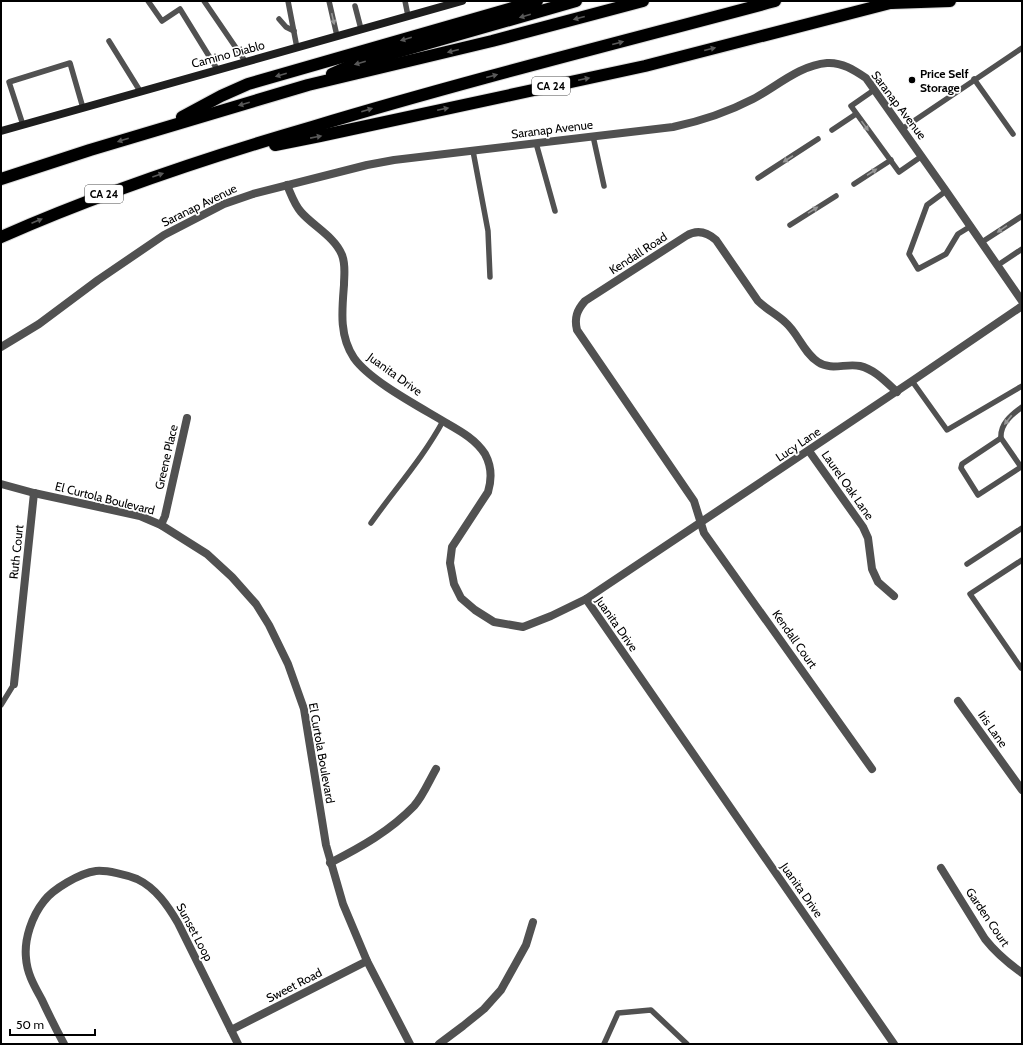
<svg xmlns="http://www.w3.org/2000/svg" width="1023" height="1045" font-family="Cabin,sans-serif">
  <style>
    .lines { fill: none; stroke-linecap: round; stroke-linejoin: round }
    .highway-casing { stroke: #dbdbdb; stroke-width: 14 }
    .lane { stroke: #515151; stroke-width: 5.5 }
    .street { stroke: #515151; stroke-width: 8 }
    .secondary { stroke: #1e1e1e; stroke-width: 8 }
    .highway { stroke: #000; stroke-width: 12 }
    .oneway { fill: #595959 }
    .oneway2 { fill: #979797 }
    .poi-dot { fill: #000; stroke: #fff; stroke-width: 1.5 }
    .labels { text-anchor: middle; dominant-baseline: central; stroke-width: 3.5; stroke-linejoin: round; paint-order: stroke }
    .shield { fill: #fff; stroke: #4c4c4c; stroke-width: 1 }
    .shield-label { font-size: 11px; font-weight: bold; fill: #000 }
    .street-label { font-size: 12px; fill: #000; stroke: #fff }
    .poi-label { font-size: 12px; font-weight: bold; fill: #000; stroke: #fff; text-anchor: start }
  </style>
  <rect width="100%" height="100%" fill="#fff"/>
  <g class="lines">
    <g class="highway-casing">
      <g id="highway">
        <path d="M891,3L950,1"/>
        <path d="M332,74L352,65L576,1"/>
        <path d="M182,117L221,96L248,84L537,1"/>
        <path d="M275,145L320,136L645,66L898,1"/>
        <path d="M1,179L90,150L308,85L492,41L643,1"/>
        <path d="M1,237C103,192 205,158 312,127C465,81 621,42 775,1"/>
      </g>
    </g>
    <g class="lane">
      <path d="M148,1L162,21L180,9L217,69"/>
      <path d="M204,1L245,61"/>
      <path d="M288,1L297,48"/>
      <path d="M329,1L337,36"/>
      <path d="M405,1L408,16"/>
      <path d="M355,6L361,29"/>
      <path d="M279,19L286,27L294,31"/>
      <path d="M109,41L140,91"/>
      <path d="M974,79L1013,134"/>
      <path d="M874,90L851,106L899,172L922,156"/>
      <path d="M23,125L9,82L70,63L83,108"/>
      <path d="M902,129L1022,48"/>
      <path d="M832,130L856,114"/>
      <path d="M593,136L604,186"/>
      <path d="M536,143L555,211"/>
      <path d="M473,151L488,231L490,277"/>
      <path d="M758,178L818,139"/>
      <path d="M854,184L891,160"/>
      <path d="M946,191L927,205L909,254L918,269L946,254L958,234L971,226"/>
      <path d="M790,225L836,196"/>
      <path d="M982,242L1022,216"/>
      <path d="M998,265L1022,249"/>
      <path d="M912,381L947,430L1022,386"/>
      <path d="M1001,438C1000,424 1011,415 1022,407"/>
      <path d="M1021,467L978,495L961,468L962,464L1001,438L1021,467H1022"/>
      <path d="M371,523C395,489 423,458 443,421"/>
      <path d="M967,564L1022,528"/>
      <path d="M1021,668L970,594L1022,560"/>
      <path d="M1,705L14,684"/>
      <path d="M604,1044L618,1013L651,1010L687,1044"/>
    </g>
    <g class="street">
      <path d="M287,185C291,194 294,204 301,212C313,226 335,237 342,255C346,265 344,275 344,285C342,310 339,336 354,358C371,382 422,408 448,424C462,432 476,440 485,454C492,467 492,479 488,492L452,547L450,563L454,584L461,598L475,610L494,622L523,627L551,616L586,599L912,381L1022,306"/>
      <path d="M1,347L39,324L98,280L164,235L224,204L253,194L367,165L394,160L673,127C701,121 728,112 753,99C776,87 800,65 827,63C842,62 854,70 866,78L946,191L1022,301"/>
      <path d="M809,451L863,527L868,538L872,569L878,582L894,596"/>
      <path d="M1,484L34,493L140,516L161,525L207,554L232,577L256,604L269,625L288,664L304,709L326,845L343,904L367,961L410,1044"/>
      <path d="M161,525L165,516L187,418"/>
      <path d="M586,599L894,1044"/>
      <path d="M14,684L34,493"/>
      <path d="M958,701L1022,790"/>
      <path d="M872,769L704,533L694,501L577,330C574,318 577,310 585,301L686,236C697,229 707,232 716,240L758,301C766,309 776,314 785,322C798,333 803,352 818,362C831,371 846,363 860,366C874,369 886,382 897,392"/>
      <path d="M330,863C361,847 390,831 414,806C423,796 429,781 436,769"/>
      <path d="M941,868L985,939C996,953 1008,963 1022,973"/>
      <path d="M231,1030L367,961"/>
      <path d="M64,1044C56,1029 49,1015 42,1000C35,987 27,974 26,958C24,939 32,916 44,901C53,889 80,873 96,871C107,870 127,875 137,879C156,888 168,906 178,923L238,1044"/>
      <path d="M439,1044L463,1026L484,1009L501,990L526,945L533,922"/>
    </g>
    <path class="secondary" d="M1,131C154,87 308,44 462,1"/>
    <use href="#highway" class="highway"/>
  </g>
  <defs><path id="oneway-solid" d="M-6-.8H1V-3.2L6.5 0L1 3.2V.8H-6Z"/></defs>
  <g class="oneway">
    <use href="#oneway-solid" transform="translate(525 16) rotate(164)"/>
    <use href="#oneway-solid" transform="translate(579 18) rotate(165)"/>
    <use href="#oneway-solid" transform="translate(406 39) rotate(164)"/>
    <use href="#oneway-solid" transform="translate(618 43) rotate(-15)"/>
    <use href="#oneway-solid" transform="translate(710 49) rotate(-14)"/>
    <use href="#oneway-solid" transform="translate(453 51) rotate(166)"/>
    <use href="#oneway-solid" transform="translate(360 63) rotate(164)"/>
    <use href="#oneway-solid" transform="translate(281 75) rotate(164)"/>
    <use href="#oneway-solid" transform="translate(492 76) rotate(-15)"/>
    <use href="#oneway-solid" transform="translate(584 79) rotate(-12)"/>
    <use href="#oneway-solid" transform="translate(244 104) rotate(164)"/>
    <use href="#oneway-solid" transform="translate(443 109) rotate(-12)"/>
    <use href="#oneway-solid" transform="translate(367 110) rotate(-17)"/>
    <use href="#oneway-solid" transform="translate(316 137) rotate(-11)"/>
    <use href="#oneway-solid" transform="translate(123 140) rotate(163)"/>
    <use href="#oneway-solid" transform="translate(158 175) rotate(-19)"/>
    <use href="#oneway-solid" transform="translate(37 221) rotate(-23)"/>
  </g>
  <g class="oneway2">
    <use href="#oneway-solid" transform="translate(333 19) rotate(77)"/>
    <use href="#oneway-solid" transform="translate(865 126) rotate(54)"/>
    <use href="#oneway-solid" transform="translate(788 159) rotate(147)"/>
    <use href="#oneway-solid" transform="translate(872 172) rotate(-33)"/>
    <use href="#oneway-solid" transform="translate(813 210) rotate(-32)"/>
    <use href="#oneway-solid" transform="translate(1002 229) rotate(146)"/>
    <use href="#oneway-solid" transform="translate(1008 420) rotate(128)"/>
  </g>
  <circle class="poi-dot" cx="912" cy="80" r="4"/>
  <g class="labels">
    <g class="shield">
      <rect x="532" y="77" width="38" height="18" rx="3"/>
      <rect x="85" y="185" width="38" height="18" rx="3"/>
    </g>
    <g class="shield-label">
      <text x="551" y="86">CA 24</text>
      <text x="104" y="194">CA 24</text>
    </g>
    <g class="street-label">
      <text transform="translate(228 54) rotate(-15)">Camino Diablo</text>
      <text transform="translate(899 105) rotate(53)">Saranap Avenue</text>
      <text transform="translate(552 129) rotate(-7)">Saranap Avenue</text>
      <text transform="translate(199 205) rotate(-26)">Saranap Avenue</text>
      <text transform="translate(638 253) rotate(-33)">Kendall Road</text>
      <text transform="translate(395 374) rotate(36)">Juanita Drive</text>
      <text transform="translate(798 444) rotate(-34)">Lucy Lane</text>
      <text transform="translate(166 457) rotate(-77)">Greene Place</text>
      <text transform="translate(848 485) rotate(55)">Laurel Oak Lane</text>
      <text transform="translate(105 498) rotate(14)">El Curtola Boulevard</text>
      <text transform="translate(16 552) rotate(-84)">Ruth Court</text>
      <text transform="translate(617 624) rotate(55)">Juanita Drive</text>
      <text transform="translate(795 639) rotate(55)">Kendall Court</text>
      <text transform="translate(993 729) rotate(55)">Iris Lane</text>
      <text transform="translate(322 753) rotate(80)">El Curtola Boulevard</text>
      <text transform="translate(802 890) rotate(55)">Juanita Drive</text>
      <text transform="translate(988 917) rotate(56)">Garden Court</text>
      <text transform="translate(195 932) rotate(62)">Sunset Loop</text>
      <text transform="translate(294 985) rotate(-27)">Sweet Road</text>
    </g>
    <g class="poi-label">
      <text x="920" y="73">Price Self<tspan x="920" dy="14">Storage</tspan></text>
    </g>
  </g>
  <rect width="1023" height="1045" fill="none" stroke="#000000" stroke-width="4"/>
  <path d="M10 1029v6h85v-6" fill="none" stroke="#000000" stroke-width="2"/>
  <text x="16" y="1029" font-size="12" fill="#000000" stroke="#ffffff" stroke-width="3" paint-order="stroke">50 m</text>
</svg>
